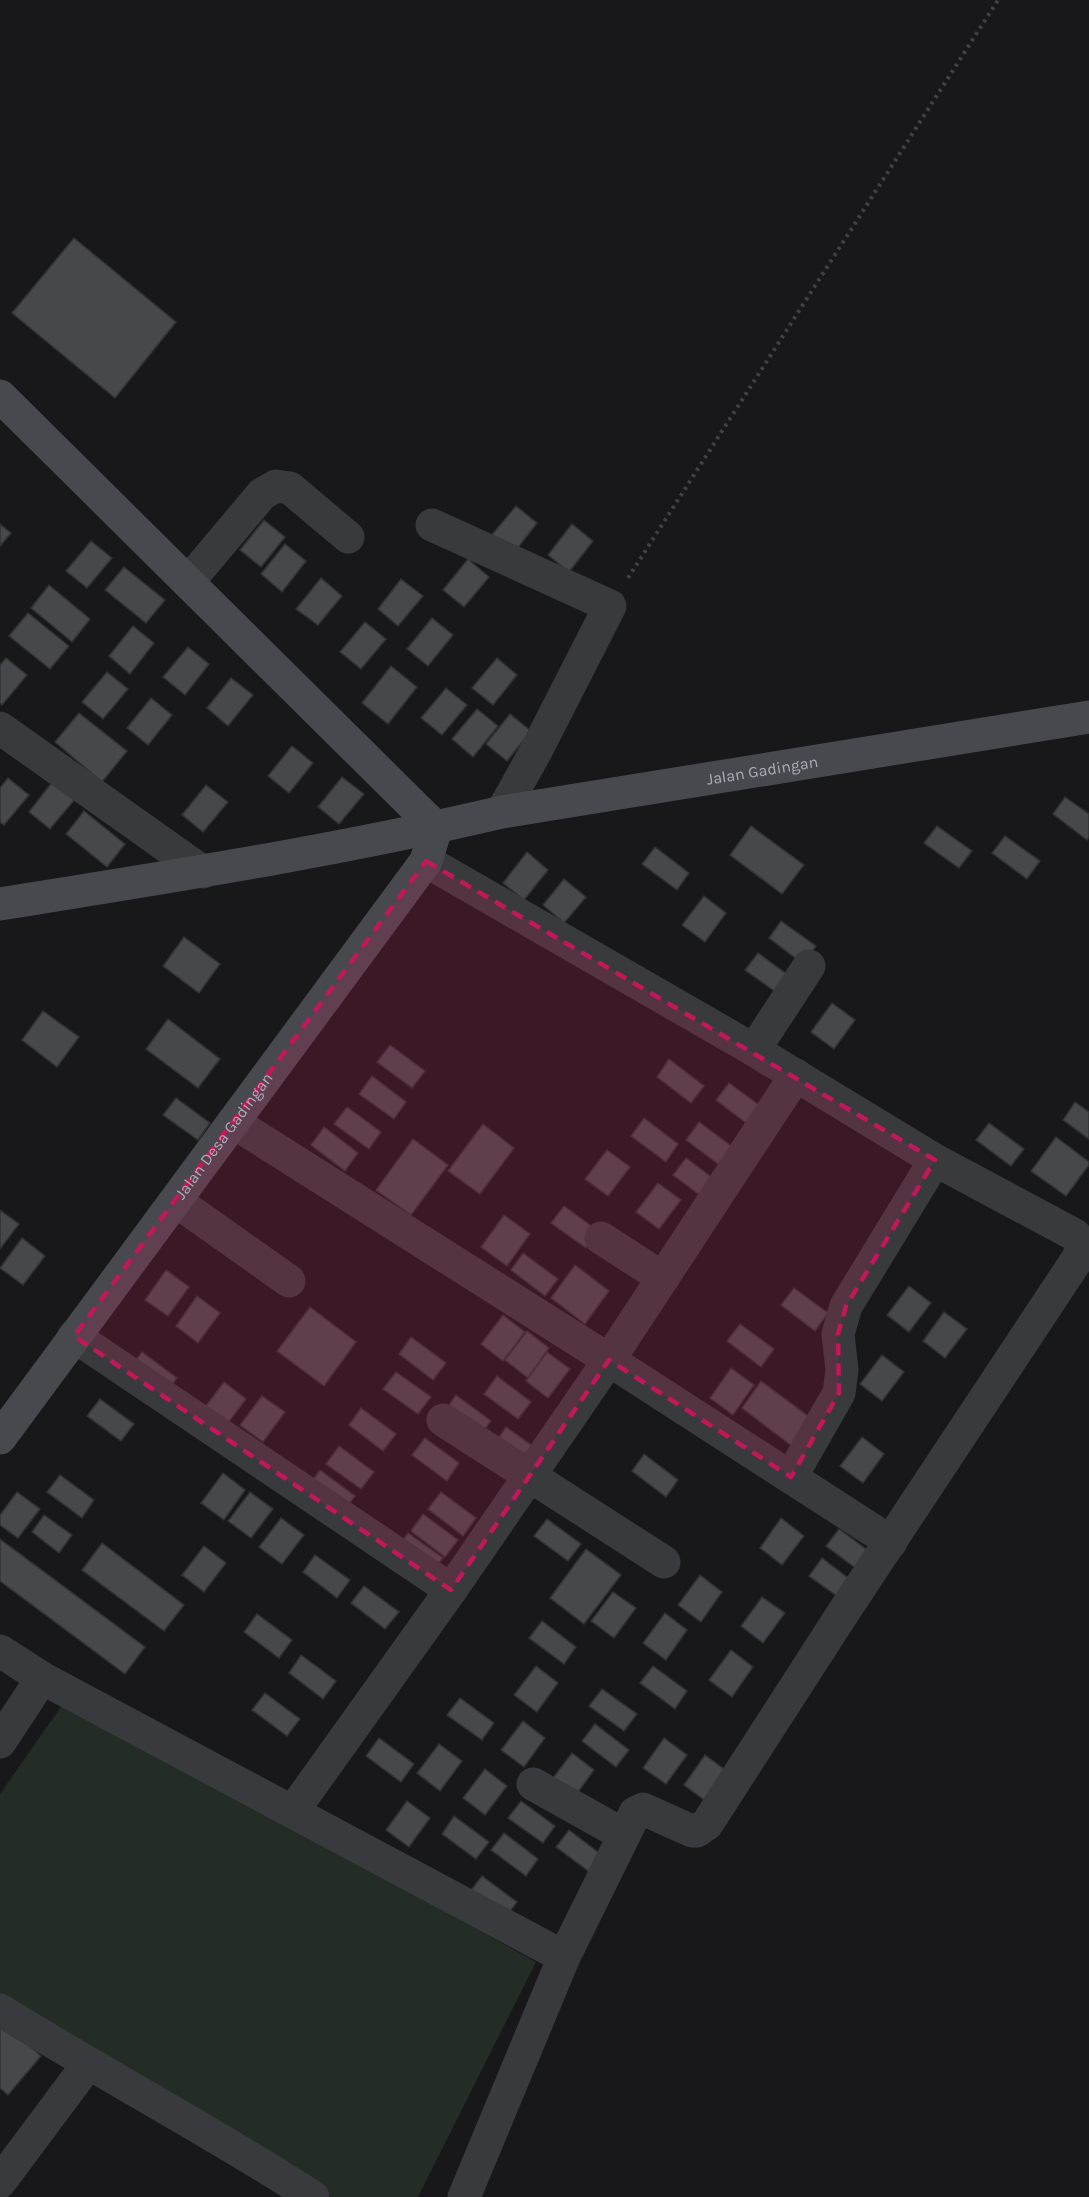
<svg xmlns="http://www.w3.org/2000/svg" width="1089" height="2197" font-family="Karla,sans-serif">
  <style>
    .green { fill: #242c26 }
    .building { fill: #47484c; stroke: #323235; stroke-width: 1.5 }
    .lines { fill: none; stroke-linecap: round; stroke-linejoin: round }
    .path { stroke: #3f4145; stroke-width: 4; stroke-dasharray: 3 4.5; stroke-linecap: butt }
    .street { stroke: #393a3e; stroke-width: 33 }
    .secondary { stroke: #47494e; stroke-width: 33 }
    .marked { fill: #c2185b; fill-opacity: 0.2; stroke: #c2185b; stroke-width: 4.5; stroke-dasharray: 12 8; stroke-linejoin: round }
    .labels { text-anchor: middle; dominant-baseline: central; stroke-width: 5; stroke-linejoin: round; paint-order: stroke }
    .street-label { font-size: 16px; fill: #abaeb8; stroke: #131315 }
  </style>
  <rect width="100%" height="100%" fill="#18181a"/>
  <path class="green" d="M65,1701L536,1962L418,2197H332L0,1996V1794Z"/>
  <g class="building">
    <path d="M74,238L176,322L115,398L12,313Z"/>
    <path d="M516,506L537,523L513,554L491,536Z"/>
    <path d="M264,520L285,537L261,567L240,550Z"/>
    <path d="M0,524L11,533L0,546Z"/>
    <path d="M572,524L593,541L569,572L548,555Z"/>
    <path d="M91,541L112,558L87,588L66,571Z"/>
    <path d="M285,544L306,561L282,592L261,574Z"/>
    <path d="M468,559L489,577L464,607L443,590Z"/>
    <path d="M124,567L165,600L146,623L105,590Z"/>
    <path d="M321,578L342,596L318,625L296,609Z"/>
    <path d="M401,579L423,596L398,626L378,609Z"/>
    <path d="M49,585L90,619L72,642L31,608Z"/>
    <path d="M28,613L69,646L50,669L9,636Z"/>
    <path d="M432,618L453,635L428,666L407,649Z"/>
    <path d="M365,622L386,639L361,669L340,652Z"/>
    <path d="M133,626L154,643L130,674L109,656Z"/>
    <path d="M188,647L209,664L185,695L163,677Z"/>
    <path d="M6,658L27,675L2,705L0,703V665Z"/>
    <path d="M497,658L517,675L493,705L472,688Z"/>
    <path d="M391,666L417,687L388,724L362,703Z"/>
    <path d="M107,672L128,689L103,719L82,702Z"/>
    <path d="M231,678L253,695L228,726L207,708Z"/>
    <path d="M446,688L467,705L442,735L421,718Z"/>
    <path d="M151,698L172,715L148,745L127,728Z"/>
    <path d="M477,709L498,726L473,757L452,739Z"/>
    <path d="M79,713L127,751L102,782L55,742Z"/>
    <path d="M510,714L531,731L507,761L486,744Z"/>
    <path d="M292,746L313,763L289,793L268,776Z"/>
    <path d="M342,777L364,794L339,824L318,807Z"/>
    <path d="M8,778L29,795L4,825L0,822V788Z"/>
    <path d="M53,781L75,799L50,829L29,812Z"/>
    <path d="M206,785L228,802L203,832L182,815Z"/>
    <path d="M1065,797L1089,814V837L1087,840L1053,814Z"/>
    <path d="M84,811L125,844L107,867L66,834Z"/>
    <path d="M751,826L804,865L782,894L730,855Z"/>
    <path d="M937,826L972,851L959,868L924,843Z"/>
    <path d="M1005,836L1040,861L1027,879L992,853Z"/>
    <path d="M655,847L689,873L677,890L642,864Z"/>
    <path d="M527,852L548,870L524,900L503,883Z"/>
    <path d="M564,879L586,897L564,923L543,905Z"/>
    <path d="M704,896L726,913L705,942L682,925Z"/>
    <path d="M781,921L816,946L803,964L769,938Z"/>
    <path d="M184,937L220,964L199,993L163,966Z"/>
    <path d="M758,953L792,978L780,995L745,970Z"/>
    <path d="M832,1003L855,1020L834,1049L811,1032Z"/>
    <path d="M43,1011L79,1037L57,1067L22,1040Z"/>
    <path d="M168,1019L220,1059L198,1088L146,1049Z"/>
    <path d="M390,1045L425,1071L412,1088L377,1062Z"/>
    <path d="M669,1059L704,1086L691,1103L657,1077Z"/>
    <path d="M372,1076L406,1102L394,1119L359,1094Z"/>
    <path d="M729,1083L763,1108L750,1126L716,1100Z"/>
    <path d="M176,1098L210,1123L198,1140L163,1115Z"/>
    <path d="M1075,1102L1089,1112V1139L1063,1120Z"/>
    <path d="M347,1107L381,1132L369,1149L334,1124Z"/>
    <path d="M644,1118L678,1144L666,1162L631,1136Z"/>
    <path d="M699,1122L734,1148L721,1166L686,1140Z"/>
    <path d="M989,1123L1024,1149L1011,1166L976,1140Z"/>
    <path d="M483,1124L514,1148L480,1194L448,1171Z"/>
    <path d="M324,1127L358,1153L345,1171L311,1145Z"/>
    <path d="M1056,1137L1089,1162V1165L1066,1196L1031,1171Z"/>
    <path d="M413,1139L448,1165L411,1215L376,1190Z"/>
    <path d="M607,1150L630,1167L608,1196L585,1179Z"/>
    <path d="M686,1158L721,1184L708,1201L673,1175Z"/>
    <path d="M658,1183L681,1200L659,1229L636,1212Z"/>
    <path d="M564,1206L598,1231L586,1248L551,1223Z"/>
    <path d="M0,1210L19,1224L0,1249Z"/>
    <path d="M504,1215L530,1234L507,1266L481,1247Z"/>
    <path d="M22,1238L45,1256L23,1285L0,1268Z"/>
    <path d="M523,1253L558,1279L545,1296L511,1270Z"/>
    <path d="M575,1265L609,1291L585,1324L551,1298Z"/>
    <path d="M166,1270L189,1287L168,1316L145,1300Z"/>
    <path d="M909,1286L931,1303L909,1332L887,1315Z"/>
    <path d="M794,1288L828,1313L815,1331L781,1305Z"/>
    <path d="M197,1296L220,1313L198,1343L176,1326Z"/>
    <path d="M310,1307L356,1342L324,1386L277,1351Z"/>
    <path d="M944,1312L967,1329L945,1358L923,1341Z"/>
    <path d="M503,1315L525,1332L503,1361L481,1344Z"/>
    <path d="M740,1324L774,1349L761,1367L727,1341Z"/>
    <path d="M527,1331L549,1348L528,1378L505,1360Z"/>
    <path d="M411,1337L446,1363L433,1380L399,1354Z"/>
    <path d="M142,1352L177,1378L164,1395L129,1369Z"/>
    <path d="M547,1352L570,1369L548,1398L526,1381Z"/>
    <path d="M882,1355L904,1372L882,1401L860,1384Z"/>
    <path d="M731,1368L754,1385L733,1415L710,1398Z"/>
    <path d="M396,1372L431,1397L418,1414L383,1389Z"/>
    <path d="M497,1376L531,1402L518,1419L484,1394Z"/>
    <path d="M761,1381L816,1422L796,1449L742,1408Z"/>
    <path d="M224,1382L246,1399L224,1428L202,1411Z"/>
    <path d="M456,1395L491,1421L478,1438L444,1412Z"/>
    <path d="M262,1396L285,1412L263,1442L240,1425Z"/>
    <path d="M100,1399L134,1424L121,1441L87,1416Z"/>
    <path d="M361,1408L396,1434L383,1451L349,1425Z"/>
    <path d="M506,1427L541,1452L528,1469L494,1444Z"/>
    <path d="M862,1437L884,1454L863,1483L840,1466Z"/>
    <path d="M425,1438L459,1463L447,1481L412,1455Z"/>
    <path d="M339,1446L374,1472L361,1489L326,1464Z"/>
    <path d="M644,1454L678,1480L666,1497L632,1471Z"/>
    <path d="M320,1470L355,1496L342,1513L308,1487Z"/>
    <path d="M223,1473L245,1490L224,1520L201,1503Z"/>
    <path d="M60,1475L94,1500L82,1518L47,1492Z"/>
    <path d="M17,1492L40,1509L18,1538L0,1525V1515Z"/>
    <path d="M250,1492L273,1509L251,1538L228,1521Z"/>
    <path d="M441,1492L476,1518L463,1536L428,1509Z"/>
    <path d="M423,1514L458,1540L445,1557L411,1531Z"/>
    <path d="M44,1515L72,1535L59,1553L32,1532Z"/>
    <path d="M281,1518L304,1535L282,1564L259,1547Z"/>
    <path d="M781,1518L804,1536L782,1565L760,1548Z"/>
    <path d="M547,1519L581,1544L568,1561L534,1536Z"/>
    <path d="M839,1529L874,1555L861,1572L826,1546Z"/>
    <path d="M408,1533L443,1558L430,1575L396,1550Z"/>
    <path d="M0,1539L145,1647L125,1674L0,1581Z"/>
    <path d="M102,1543L184,1605L164,1631L82,1570Z"/>
    <path d="M204,1546L226,1563L204,1592L182,1575Z"/>
    <path d="M586,1549L621,1575L584,1624L550,1598Z"/>
    <path d="M315,1555L350,1580L337,1598L303,1572Z"/>
    <path d="M822,1558L856,1584L844,1601L809,1576Z"/>
    <path d="M700,1575L722,1592L701,1622L678,1605Z"/>
    <path d="M364,1586L399,1612L385,1629L351,1603Z"/>
    <path d="M613,1592L636,1608L614,1638L591,1621Z"/>
    <path d="M762,1597L785,1613L763,1643L741,1626Z"/>
    <path d="M665,1613L687,1630L666,1660L643,1643Z"/>
    <path d="M257,1614L292,1640L279,1658L244,1632Z"/>
    <path d="M542,1621L576,1647L564,1664L529,1638Z"/>
    <path d="M731,1650L753,1667L732,1697L709,1680Z"/>
    <path d="M301,1655L336,1681L323,1699L289,1673Z"/>
    <path d="M536,1666L558,1683L537,1712L514,1695Z"/>
    <path d="M653,1666L687,1691L675,1709L640,1683Z"/>
    <path d="M602,1689L637,1714L624,1731L589,1706Z"/>
    <path d="M265,1693L300,1719L287,1736L252,1710Z"/>
    <path d="M460,1698L494,1723L482,1740L447,1715Z"/>
    <path d="M523,1721L545,1738L524,1767L501,1750Z"/>
    <path d="M595,1724L629,1750L616,1767L582,1741Z"/>
    <path d="M379,1738L414,1764L401,1782L366,1756Z"/>
    <path d="M664,1738L687,1755L666,1784L643,1768Z"/>
    <path d="M439,1744L462,1761L440,1791L417,1773Z"/>
    <path d="M572,1753L594,1770L573,1799L550,1782Z"/>
    <path d="M705,1755L728,1772L707,1802L684,1785Z"/>
    <path d="M485,1769L507,1786L485,1815L463,1798Z"/>
    <path d="M407,1801L430,1818L409,1847L386,1830Z"/>
    <path d="M521,1801L555,1826L543,1843L508,1818Z"/>
    <path d="M454,1816L489,1842L476,1859L442,1834Z"/>
    <path d="M569,1830L603,1856L591,1873L556,1847Z"/>
    <path d="M504,1833L538,1859L526,1876L491,1850Z"/>
    <path d="M482,1876L517,1902L504,1919L469,1893Z"/>
    <path d="M2,2022L41,2056L8,2095L0,2088V2024Z"/>
  </g>
  <g class="lines">
    <path class="path" d="M628,578L998,0"/>
    <g class="street">
      <path d="M432,525L610,606L536,751L502,812"/>
      <path d="M188,582L262,494L276,486L290,488L348,537"/>
      <path d="M0,728L203,872"/>
      <path d="M754,1050L809,966"/>
      <path d="M233,1122L609,1360L891,1542"/>
      <path d="M176,1201L289,1281"/>
      <path d="M601,1238L663,1278"/>
      <path d="M74,1336L451,1590"/>
      <path d="M443,1420L664,1562"/>
      <path d="M791,1477L839,1393L842,1370L838,1334L846,1306L935,1160"/>
      <path d="M0,1651L42,1678L564,1957L635,1813L643,1809L692,1831H697L707,1824L841,1616L1078,1258L1082,1245L1075,1235L935,1160L754,1050L426,861"/>
      <path d="M0,1742L42,1678"/>
      <path d="M533,1784L624,1835"/>
      <path d="M293,1811L451,1590L609,1360L796,1075"/>
      <path d="M0,2010C103,2074 211,2131 313,2197"/>
      <path d="M0,2182L88,2064"/>
      <path d="M464,2197L564,1957"/>
    </g>
    <g class="secondary">
      <path d="M0,396L436,828"/>
      <path id="s1" d="M0,904C168,877 336,851 502,812L1089,717"/>
      <path id="s2" d="M0,1438L426,861L436,828"/>
    </g>
  </g>
  <path class="marked" d="M426,861L935,1160L846,1306L838,1334L839,1393L791,1477L609,1360L451,1590L74,1336Z"/>
  <g class="labels">
    <g class="street-label">
      <text stroke="none"><textPath href="#s1" startOffset="774">Jalan Gadingan</textPath></text>
      <text stroke="none"><textPath href="#s2" startOffset="376">Jalan Desa Gadingan</textPath></text>
    </g>
  </g>
</svg>
